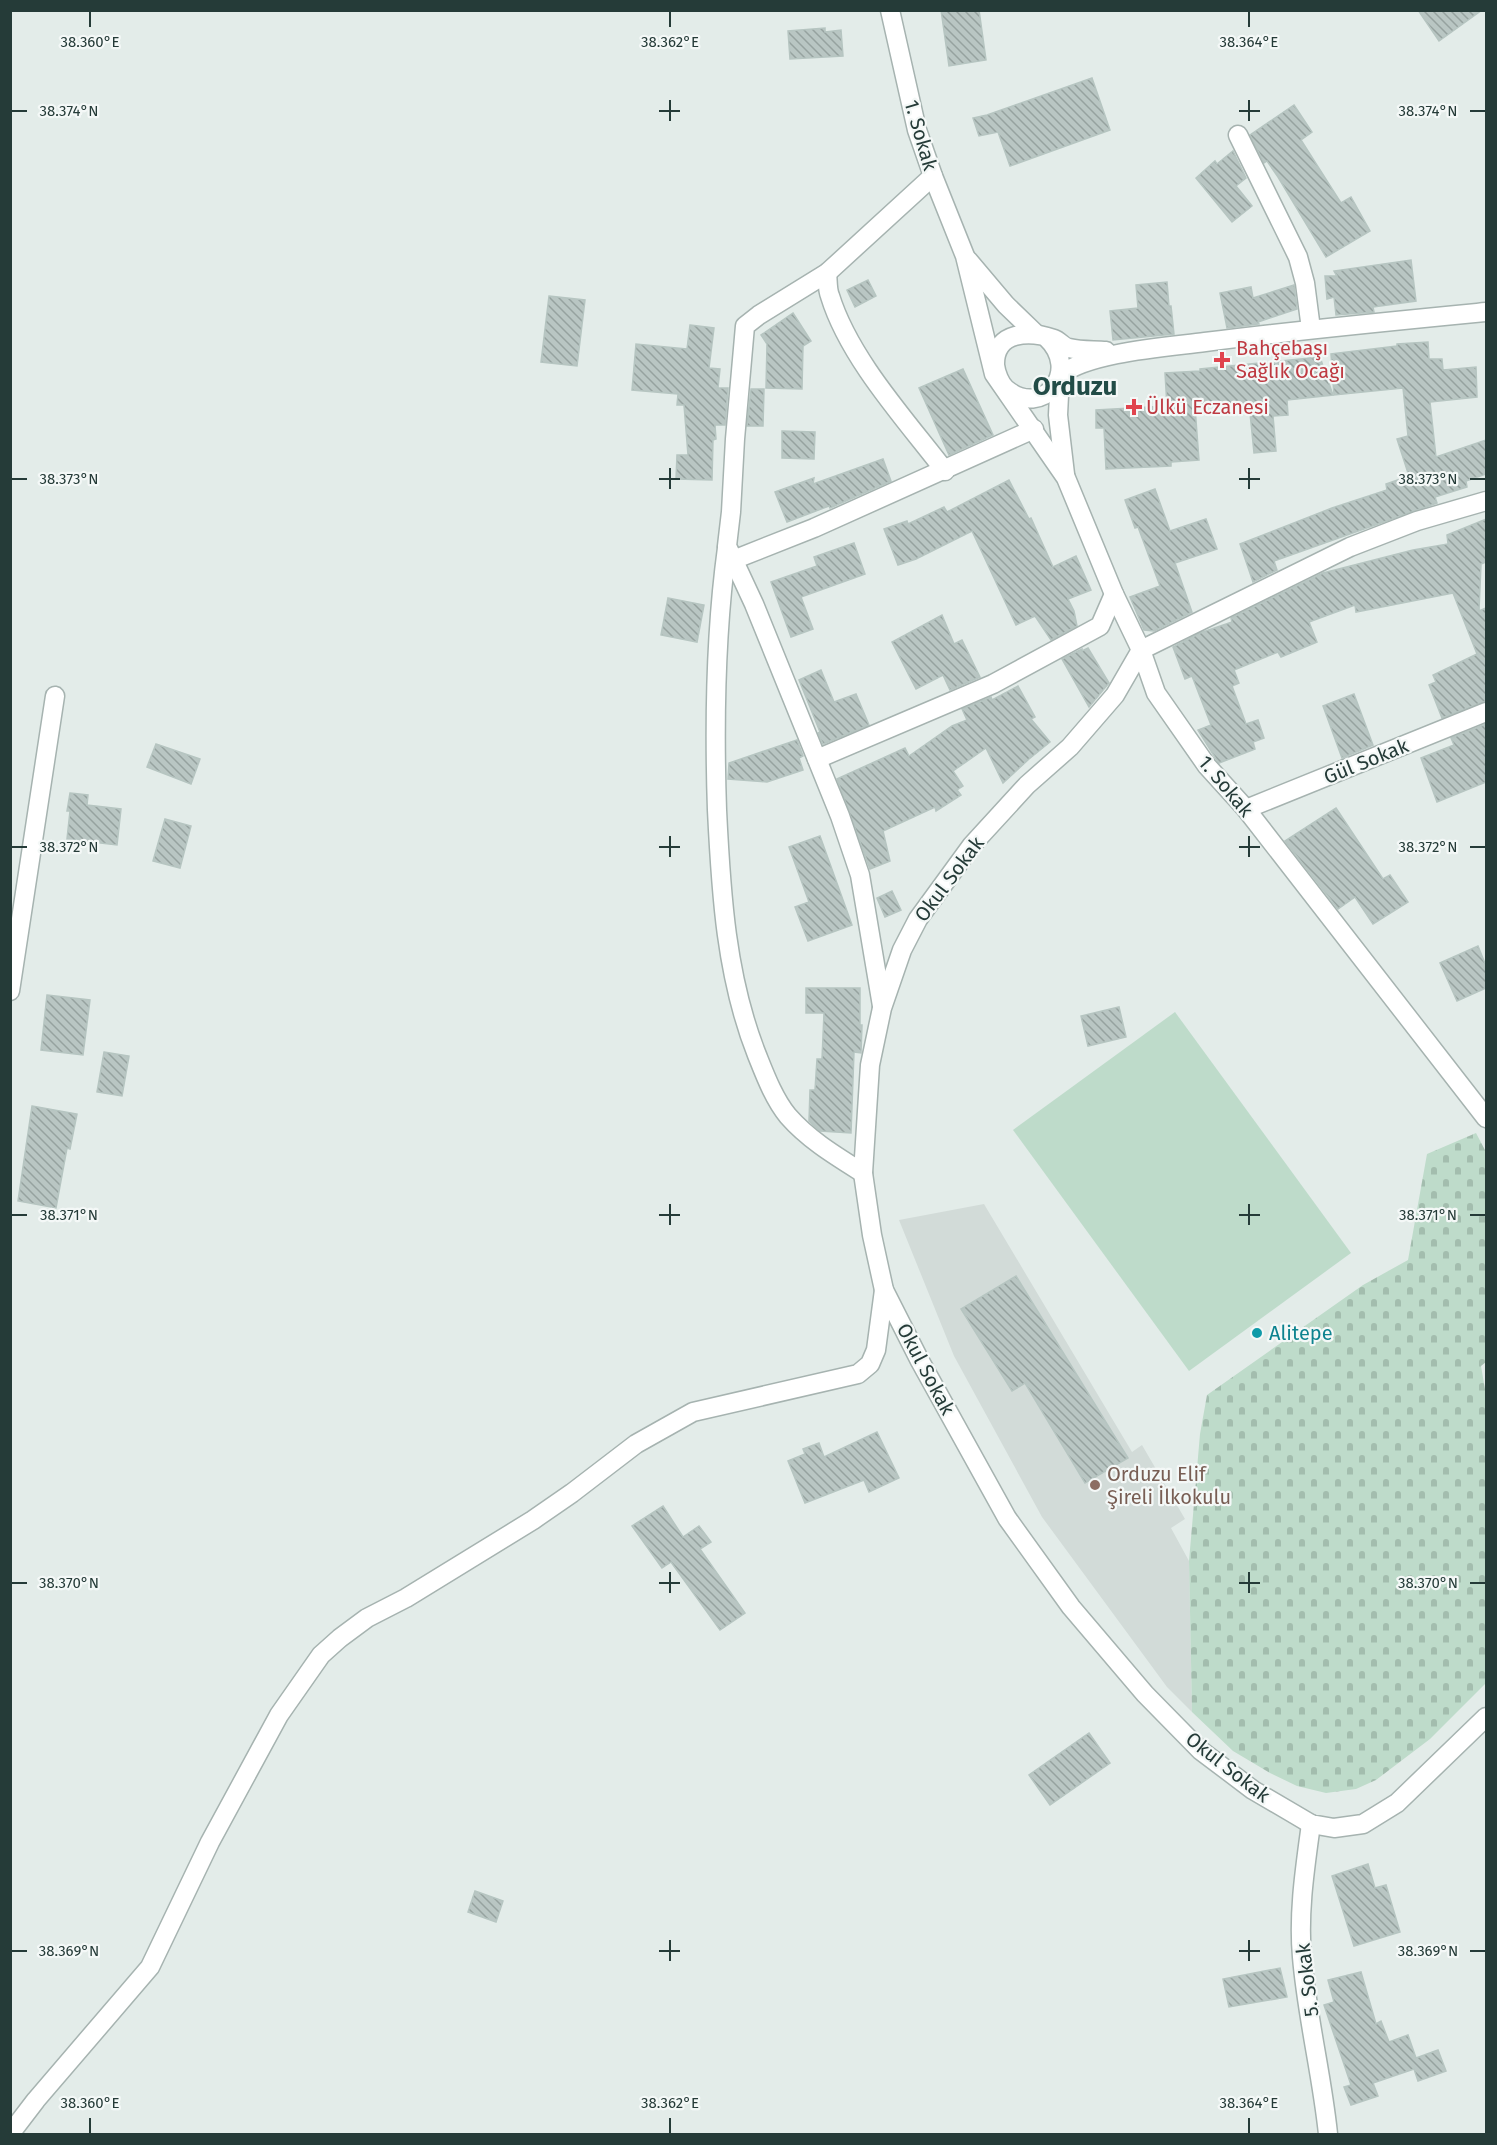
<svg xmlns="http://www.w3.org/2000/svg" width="1497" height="2145" font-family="'Fira Sans',sans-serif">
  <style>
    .built { fill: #d2dbd8 }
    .cemetery { fill: url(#cemetery-stones) }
    .pitch { fill: #bedbca }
    .building { fill: url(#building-back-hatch); stroke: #b6c5c1; stroke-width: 1.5 }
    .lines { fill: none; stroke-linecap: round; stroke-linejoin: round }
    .minor-casing { stroke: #a6b3b0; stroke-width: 21 }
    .minor { stroke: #fff; stroke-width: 18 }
    .ticks { fill: none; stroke: #253b38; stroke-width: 2 }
    .health-dot { fill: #e0444e; stroke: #f4f8f7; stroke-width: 2 }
    .culture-dot { fill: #0f9aa8; stroke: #f4f8f7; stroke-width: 2 }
    .education-dot { fill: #8d6e63; stroke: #f4f8f7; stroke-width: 2 }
    .labels { text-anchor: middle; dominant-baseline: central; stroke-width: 4.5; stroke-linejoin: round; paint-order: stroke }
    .street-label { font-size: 20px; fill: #253b38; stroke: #f4f8f7 }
    .health-label { font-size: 20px; fill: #be3a42; stroke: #f4f8f7; text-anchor: start }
    .culture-label { font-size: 20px; fill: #0d838f; stroke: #f4f8f7; text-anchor: start }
    .education-label { font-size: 20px; fill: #785e54; stroke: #f4f8f7; text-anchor: start }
    .district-label { font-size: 26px; font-weight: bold; fill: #224c47; stroke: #f4f8f7 }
    .ticks-label { font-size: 15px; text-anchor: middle; fill: #253b38; stroke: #f4f8f7; stroke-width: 4.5; stroke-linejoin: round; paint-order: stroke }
  </style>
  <defs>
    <pattern id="cemetery-stones" width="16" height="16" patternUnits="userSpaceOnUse" patternTransform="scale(1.5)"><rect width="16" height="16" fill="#bedbca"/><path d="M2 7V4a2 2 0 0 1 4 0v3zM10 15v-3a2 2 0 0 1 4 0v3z" fill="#a3bdae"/></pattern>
    <pattern id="building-back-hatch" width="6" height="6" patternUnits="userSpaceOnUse" patternTransform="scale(1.5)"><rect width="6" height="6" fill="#b9c6c3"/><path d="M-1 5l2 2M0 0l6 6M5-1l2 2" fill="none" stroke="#96a29f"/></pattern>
  </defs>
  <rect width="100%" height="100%" fill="#e3ece9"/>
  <path class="built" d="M984,1204L1132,1452L1142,1445L1185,1519L1171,1528L1189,1561L1192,1712L1167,1687L1042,1517L954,1356L899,1220Z"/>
  <path class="cemetery" d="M1476,1133L1486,1152V1362L1481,1366L1486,1395V1683L1430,1739L1376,1780L1356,1789L1326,1793L1297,1786L1270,1773L1233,1751L1192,1712L1189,1561L1200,1434L1207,1395L1363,1285L1408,1260L1427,1154Z"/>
  <path class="pitch" d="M1175,1012L1351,1253L1189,1371L1013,1130Z"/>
  <g class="building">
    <path d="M941,10H979L986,60L949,66Z"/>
    <path d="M1418,10H1482L1439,41Z"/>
    <path d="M825,28V32L841,30L843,56L790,59L788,31Z"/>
    <path d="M1092,78L1110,130L1010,166L998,132L979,136L973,118L987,115Z"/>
    <path d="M1294,105L1312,132L1301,140L1341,203L1351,197L1370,231L1326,257L1278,177L1267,161L1264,163L1250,135Z"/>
    <path d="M1233,151L1246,178L1236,186L1252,206L1232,222L1196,178L1215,161L1217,164Z"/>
    <path d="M1411,260L1416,301L1373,307L1374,312L1336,315L1334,297L1327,299L1325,276H1337L1334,271Z"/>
    <path d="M868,280L876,296L855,307L847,290Z"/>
    <path d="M1167,282L1169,306H1171L1174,334L1113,340L1110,311L1138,308L1136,285Z"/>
    <path d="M1294,285L1297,309L1258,322L1259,324L1227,328L1220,293L1251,287L1253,298Z"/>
    <path d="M549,296L585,300L577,366L541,362Z"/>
    <path d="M793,313L811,341L803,346L802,389L766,388L767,344L761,335Z"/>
    <path d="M690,325L714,328L709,368L720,369L718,388H728L725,425H715L716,439L713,440L712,480L676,479L677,455H688L684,405H677L678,394L632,390L636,344L687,349Z"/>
    <path d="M1428,342L1429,359H1442L1443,370L1476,367L1477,397L1430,402L1436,457L1486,440V474L1466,481L1467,487L1435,497L1437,503L1274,561L1277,570L1253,582L1240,544L1332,508L1387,490L1386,484L1409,476L1397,439L1408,436L1403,388L1334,395L1331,354L1397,346V344Z"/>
    <path d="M1320,357L1333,395L1287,400L1288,415L1273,416L1276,451L1254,453L1249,403L1195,407L1199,460L1171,462V466L1106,469L1104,428H1096V410L1167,406L1165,373L1200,371V369Z"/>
    <path d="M963,369L993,435L949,455L919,388Z"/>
    <path d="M751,389H764L763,426H747Z"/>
    <path d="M782,431L815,432L814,459L782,458Z"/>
    <path d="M883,459L891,481L830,508L829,506L787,522L775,492L814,478L813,484Z"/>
    <path d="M1009,480L1029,519L1031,518L1053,567L1076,556L1091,590L1068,599L1074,611L1077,626L1051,640L1035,616L1016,625L972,531L916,559L898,565L884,529L907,521L908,524L944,507L947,512Z"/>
    <path d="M1155,489L1170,531L1206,519L1217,549L1175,563L1192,612L1154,631L1144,630L1130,597L1160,586L1138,527L1135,528L1125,500Z"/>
    <path d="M1486,519V562L1481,564L1479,611L1486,608V701L1442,718L1429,685L1436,682L1433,675L1477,654L1453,593L1356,612L1355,605L1309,622L1317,642L1281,657L1278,652L1234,670L1239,683L1232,686L1246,724L1258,720L1264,738L1253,742L1255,749L1219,763L1216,759L1198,730L1211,725L1192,676L1185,679L1173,647L1200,633L1232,622L1231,618L1323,573L1413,550L1448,544L1447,535Z"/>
    <path d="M854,543L865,574L801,597L813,629L791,637L771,582L817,566L814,557Z"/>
    <path d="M668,598L704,605L697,642L661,635Z"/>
    <path d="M942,615L954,644L962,640L980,677L950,690L943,675L916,689L892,642Z"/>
    <path d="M1088,648L1109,683L1089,707L1062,659L1082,649V651Z"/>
    <path d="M821,670L834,702L856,694L869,725L823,744L818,733L820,732L799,680Z"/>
    <path d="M1018,686L1035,717L1031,719L1050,742L1029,759L1003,783L986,748L953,771L963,786L957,790L961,795L936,811L935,807L883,831L890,861L870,869L837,779L905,748L909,756L952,726L967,720L962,709L991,697L992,700Z"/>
    <path d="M1354,694L1373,745L1342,758L1323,706Z"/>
    <path d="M1486,724V782L1437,802L1421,758L1454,745L1451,738Z"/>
    <path d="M797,740L803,756L799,758L803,770L767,782L728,779L729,763Z"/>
    <path d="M156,744L200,759L191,784L147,767Z"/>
    <path d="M70,793L88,795L87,805L121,809L117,845L67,839L70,811H67Z"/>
    <path d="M1336,808L1383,879L1390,875L1408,902L1373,924L1355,897L1338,909L1285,841Z"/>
    <path d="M165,819L191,826L180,868L153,861Z"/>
    <path d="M820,836L852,925L808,941L795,907L809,902L789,847Z"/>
    <path d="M892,891L901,910L885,917L877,898Z"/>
    <path d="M1478,946L1486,966V988L1457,1001L1440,963Z"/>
    <path d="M806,988H860V1025H862L861,1053L854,1052L851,1133L820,1131L809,1121L810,1090H815L817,1059H822L824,1013H806Z"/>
    <path d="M47,995L90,1000L83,1055L41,1050Z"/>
    <path d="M1119,1007L1126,1037L1088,1046L1081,1016Z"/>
    <path d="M104,1052L129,1056L122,1096L97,1092Z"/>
    <path d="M32,1106L77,1114L70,1149L67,1148L56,1208L18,1201Z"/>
    <path d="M1016,1276L1128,1458L1085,1483L1025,1383L1012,1391L961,1309Z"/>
    <path d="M877,1432L899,1478L869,1492L864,1480L805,1503L788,1461L805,1454L803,1449L819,1443L824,1457Z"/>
    <path d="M663,1506L683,1537L699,1526L711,1542L700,1549L745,1613L720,1630L671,1562L662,1568L632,1526Z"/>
    <path d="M1089,1733L1110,1763L1050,1805L1029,1775Z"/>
    <path d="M1368,1864L1375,1888L1386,1885L1400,1932L1354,1946L1332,1876Z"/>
    <path d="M475,1891L503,1901L496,1922L468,1912Z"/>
    <path d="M1280,1968L1287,1997L1229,2007L1223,1979Z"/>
    <path d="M1361,1972L1376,2024L1381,2021L1389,2042L1408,2035L1416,2058L1438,2050L1446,2071L1418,2081L1414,2069L1373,2083L1378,2096L1351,2105L1344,2087L1351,2085L1324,2005L1334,2002L1328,1980Z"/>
  </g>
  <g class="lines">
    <g class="minor-casing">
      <g id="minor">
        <path d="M890,10L917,130L933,176L965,256L994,374L1066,478L1114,594L1141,650L1156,693L1207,766L1246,809L1486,1118"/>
        <path d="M1238,135L1298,257L1305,283L1311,329"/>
        <path d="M968,260L1006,305L1035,333"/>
        <path d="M827,273C828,280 827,289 830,296C849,358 905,419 945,471"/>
        <path d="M1046,337C1083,372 1042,419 1006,389C1000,384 996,373 995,365C994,330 1031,331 1054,339C1060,341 1063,347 1069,348C1081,351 1094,350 1106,351"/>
        <path d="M1065,474L1058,415L1060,375C1090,352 1167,347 1205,342C1299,330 1393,321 1486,312"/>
        <path d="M1486,501L1417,521L1350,547L1141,650L1115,695L1070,747L1027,785L972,845L918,919L902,950L882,1008L870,1065L863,1173L872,1235L884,1290L920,1361L1007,1518L1071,1607L1145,1694L1200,1750L1253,1790L1289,1811L1311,1824L1334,1828L1363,1824L1397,1803L1486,1717"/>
        <path d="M727,548C715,636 714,722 717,810C721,893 726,977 757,1055C765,1075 774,1099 788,1116C809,1140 836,1156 863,1173"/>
        <path d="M733,560L814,528L1034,429"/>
        <path d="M817,759L993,684L1100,626L1114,594"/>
        <path d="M1246,809L1486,712"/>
        <path d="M10,991L55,696"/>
        <path d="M882,1006L860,875L840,816L754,604L727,546L731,512L735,439L745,326L759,315L827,273L933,176"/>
        <path d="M1311,1824C1305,1868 1298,1913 1302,1957C1307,2017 1322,2075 1328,2134"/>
        <path d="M10,2134L36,2100L150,1967L210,1842L279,1715L321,1655L340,1638L367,1618L406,1598L533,1520L572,1493L636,1444L693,1412L858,1374L870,1364L876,1350L884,1290"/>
      </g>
    </g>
    <use href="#minor" class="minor"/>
  </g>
  <path class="ticks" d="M90,12V27M670,12V27M1249,12V27M670,100V121M1249,100V121M12,111H27M659,111H680M1239,111H1260M1470,111H1485M670,468V489M1249,468V489M12,479H27M659,479H680M1239,479H1260M1470,479H1485M670,836V857M1249,836V857M12,847H27M659,847H680M1239,847H1260M1470,847H1485M670,1204V1225M1249,1204V1225M12,1215H27M659,1215H680M1239,1215H1260M1470,1215H1485M670,1572V1593M1249,1572V1593M12,1583H27M659,1583H680M1239,1583H1260M1470,1583H1485M670,1940V1961M1249,1940V1961M12,1951H27M659,1951H680M1239,1951H1260M1470,1951H1485M90,2118V2133M670,2118V2133M1249,2118V2133"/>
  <g class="health-dot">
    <path d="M1219 351h6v6h6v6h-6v6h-6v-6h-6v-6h6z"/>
    <path d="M1131 398h6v6h6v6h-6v6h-6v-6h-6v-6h6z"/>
  </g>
  <circle class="culture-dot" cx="1257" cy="1333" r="6"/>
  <circle class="education-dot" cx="1095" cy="1485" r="6"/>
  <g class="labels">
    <g class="street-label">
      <text transform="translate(921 135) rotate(74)">1. Sokak</text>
      <text transform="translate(1366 761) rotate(-22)">Gül Sokak</text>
      <text transform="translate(1226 786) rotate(50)">1. Sokak</text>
      <text transform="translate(949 879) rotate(-53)">Okul Sokak</text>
      <text transform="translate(926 1369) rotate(62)">Okul Sokak</text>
      <text transform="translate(1228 1767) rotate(38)">Okul Sokak</text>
      <text transform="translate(1307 1980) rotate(-97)">5. Sokak</text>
    </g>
    <g class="health-label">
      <text x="1236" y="348">Bahçebaşı<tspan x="1236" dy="23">Sağlık Ocağı</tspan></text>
      <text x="1146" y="407">Ülkü Eczanesi</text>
    </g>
    <g class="culture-label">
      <text x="1269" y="1333">Alitepe</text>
    </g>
    <g class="education-label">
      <text x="1107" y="1474">Orduzu Elif<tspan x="1107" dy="23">Şireli İlkokulu</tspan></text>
    </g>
    <g class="district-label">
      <text x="1075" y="386">Orduzu</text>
    </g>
  </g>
  <g class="ticks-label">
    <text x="90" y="47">38.360°E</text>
    <text x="670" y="47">38.362°E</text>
    <text x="1249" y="47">38.364°E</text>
    <text x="69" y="116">38.374°N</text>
    <text x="1428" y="116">38.374°N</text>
    <text x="69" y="484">38.373°N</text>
    <text x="1428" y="484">38.373°N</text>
    <text x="69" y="852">38.372°N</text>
    <text x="1428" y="852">38.372°N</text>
    <text x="69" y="1220">38.371°N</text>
    <text x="1428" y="1220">38.371°N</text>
    <text x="69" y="1588">38.370°N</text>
    <text x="1428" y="1588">38.370°N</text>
    <text x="69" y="1956">38.369°N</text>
    <text x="1428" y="1956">38.369°N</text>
    <text x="90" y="2108">38.360°E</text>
    <text x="670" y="2108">38.362°E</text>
    <text x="1249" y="2108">38.364°E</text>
  </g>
  <rect width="1497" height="2145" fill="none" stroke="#253b38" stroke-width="24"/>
</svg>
